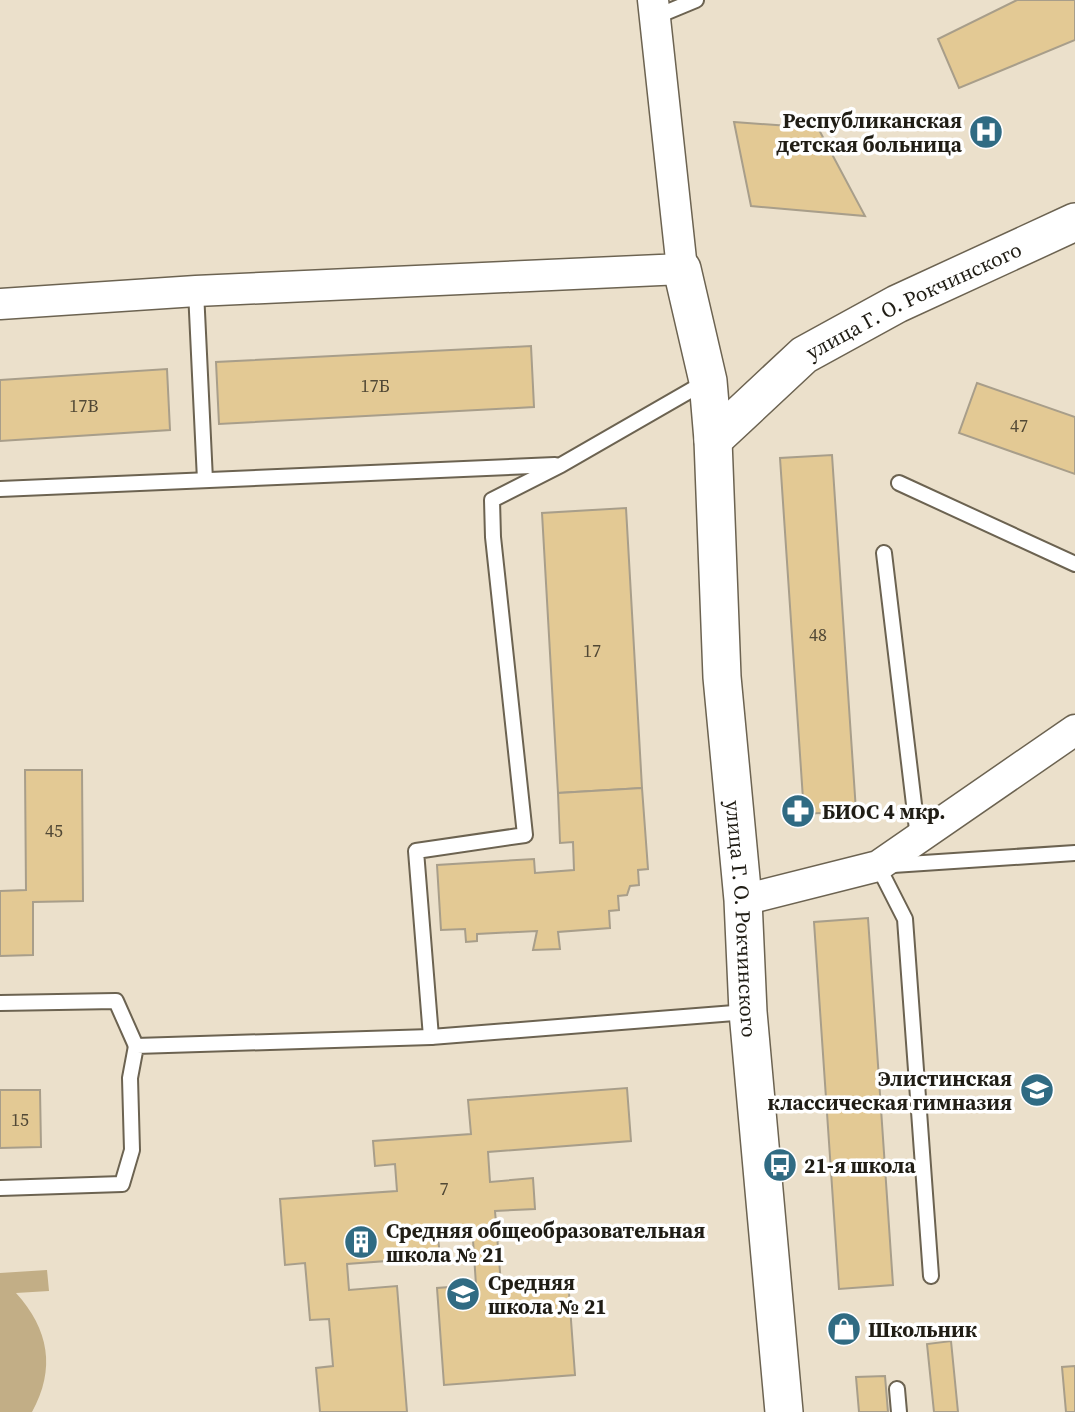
<svg xmlns="http://www.w3.org/2000/svg" width="1075" height="1412" font-family="'Source Serif 4',serif">
  <style>
    .green { fill: #c2ae86 }
    .building { fill: #e3c994; stroke: #a89e8a; stroke-width: 2 }
    .lines { fill: none; stroke-linecap: round; stroke-linejoin: round }
    .service-casing { stroke: #6c6351; stroke-width: 18 }
    .minor-casing { stroke: #6c6351; stroke-width: 33 }
    .tertiary-casing { stroke: #6c6351; stroke-width: 40 }
    .service { stroke: #fff; stroke-width: 14 }
    .minor { stroke: #fff; stroke-width: 30 }
    .tertiary { stroke: #fff; stroke-width: 37 }
    .labels { text-anchor: middle; dominant-baseline: central; stroke-width: 7; stroke-linejoin: round; paint-order: stroke }
    .number-label { font-size: 18px; fill: #514835 }
    .poi-label { font-size: 21px; font-weight: bold; fill: #201d15; stroke: #fff; text-anchor: start }
    .street-label { font-size: 21px; fill: #201d15; stroke: #fff }
  </style>
  <rect width="100%" height="100%" fill="#ebe0cb"/>
  <path class="green" d="M47,1270L49,1291L16,1293C49,1329 56,1369 32,1412H0V1273Z"/>
  <g class="building">
    <path d="M1017,0H1075V40L959,88L938,39Z"/>
    <path d="M734,122L818,128L865,216L751,206Z"/>
    <path d="M531,346L534,407L219,424L216,362Z"/>
    <path d="M167,369L170,430L0,441V380Z"/>
    <path d="M977,383L1075,417V474L959,433Z"/>
    <path d="M832,455L856,811L804,814L780,458Z"/>
    <path d="M626,508L642,788L558,793L542,513Z"/>
    <path d="M25,770H82L83,901L33,902V955L0,956V891L26,890Z"/>
    <path d="M642,788L648,869L638,870L639,885L630,886L627,895L618,896L619,910L609,911L610,928L558,932L560,949L533,950L537,931L477,934V941L466,942L465,929L441,930L437,865L534,859L535,873L574,870L573,842L560,843L558,793Z"/>
    <path d="M868,918L893,1285L839,1289L814,922Z"/>
    <path d="M627,1088L631,1141L488,1152L490,1182L533,1178L535,1209L495,1211L501,1284L568,1279L575,1375L444,1385L437,1288L476,1285L472,1225L437,1227L440,1257L347,1264L349,1290L397,1286L407,1412H320L316,1368L333,1366L329,1319L310,1320L305,1263L285,1265L280,1199L397,1191L395,1164L375,1166L373,1141L471,1134L468,1100Z"/>
    <path d="M0,1090H40L41,1147L0,1148Z"/>
    <path d="M853,1318L855,1338L836,1340L834,1320Z"/>
    <path d="M951,1341L958,1412H934L927,1344Z"/>
    <path d="M1075,1366V1412H1066L1062,1367Z"/>
    <path d="M885,1376L888,1412H859L856,1377Z"/>
  </g>
  <g class="lines">
    <g class="service-casing">
      <g id="service">
        <path d="M655,17L696,0"/>
        <path d="M196,291L205,480"/>
        <path d="M899,483L1075,564"/>
        <path d="M0,489L555,465"/>
        <path d="M884,553L918,838"/>
        <path d="M0,1003L116,1001L136,1046"/>
        <path d="M431,1037L416,851L525,835L493,537L492,500L561,465L707,381"/>
        <path d="M0,1188L122,1184L132,1150L130,1078L136,1046L431,1037L747,1012"/>
        <path d="M931,1276L905,919L878,866L1075,853"/>
        <path d="M897,1389L899,1412"/>
      </g>
    </g>
    <g class="minor-casing">
      <g id="minor">
        <path d="M0,304L196,291L682,269L653,0"/>
        <path d="M743,900L878,866L1075,730"/>
      </g>
    </g>
    <g class="tertiary-casing">
      <g id="tertiary">
        <path id="s1" d="M682,269L708,381L713,440L722,677L743,900L748,1012L784,1412"/>
        <path id="s2" d="M713,440L804,355L897,304L1075,222"/>
      </g>
    </g>
    <use href="#service" class="service"/>
    <use href="#minor" class="minor"/>
    <use href="#tertiary" class="tertiary"/>
  </g>
  <defs>
    <g id="hospital-disc" transform="scale(1.75)"><circle r="9.5" fill="#306b83" stroke="#fff"/><path d="M-5-5h3v3.5h4V-5h3V5h-3V1.5h-4V5h-3Z" fill="#fff"/></g>
    <g id="pharmacy-disc" transform="scale(1.75)"><circle r="9.5" fill="#306b83" stroke="#fff"/><path d="M-2-6h4v4h4v4h-4v4h-4v-4h-4v-4h4Z" fill="#fff"/></g>
    <g id="school-disc" transform="scale(1.75)"><circle r="9.5" fill="#306b83" stroke="#fff"/><path d="M0-5L7-2L0 1L-7-2ZM-4 1L0 2.5L4 1V4Q0 6-4 4Z" fill="#fff"/></g>
    <g id="bus-disc" transform="scale(1.75)"><circle r="9.5" fill="#306b83" stroke="#fff"/><path d="M-5-6H5V4H4V6H2V4H-2V6H-4V4H-5ZM-3.5-4V0h7V-4ZM-3.5 1.2v1.5H-2V1.2ZM2 1.2v1.5H3.5V1.2Z" fill="#fff"/></g>
    <g id="building-disc" transform="scale(1.75)"><circle r="9.5" fill="#306b83" stroke="#fff"/><path d="M-4-6H4V6H1V3H-1V6H-4ZM-2.5-4.3h1.7v1.8h-1.7ZM.8-4.3h1.7v1.8H.8ZM-2.5-1h1.7V.8h-1.7ZM.8-1h1.7V.8H.8Z" fill="#fff"/></g>
    <g id="shop-disc" transform="scale(1.75)"><circle r="9.5" fill="#306b83" stroke="#fff"/><path d="M-5-2.5h2.3a2.7 3.5 0 0 1 5.4 0H5L5.5 6h-11ZM-1.5-2.5h3a1.5 2.3 0 0 0-3 0Z" fill="#fff"/></g>
  </defs>
  <g fill-rule="evenodd">
    <use href="#hospital-disc" x="986" y="132"/>
    <use href="#pharmacy-disc" x="798" y="811"/>
    <use href="#school-disc" x="1037" y="1090"/>
    <use href="#bus-disc" x="780" y="1165"/>
    <use href="#building-disc" x="361" y="1242"/>
    <use href="#school-disc" x="463" y="1294"/>
    <use href="#shop-disc" x="844" y="1329"/>
  </g>
  <g class="labels">
    <g class="number-label">
      <text x="375" y="385">17Б</text>
      <text x="84" y="405">17В</text>
      <text x="1019" y="425">47</text>
      <text x="818" y="634">48</text>
      <text x="592" y="650">17</text>
      <text x="54" y="830">45</text>
      <text x="20" y="1119">15</text>
      <text x="444" y="1188">7</text>
    </g>
    <g class="poi-label">
      <text x="962" y="120" text-anchor="end">Республиканская<tspan x="962" dy="24">детская больница</tspan></text>
      <text x="822" y="811">БИОС 4 мкр.</text>
      <text x="1012" y="1078" text-anchor="end">Элистинская<tspan x="1012" dy="24">классическая гимназия</tspan></text>
      <text x="804" y="1165">21-я школа</text>
      <text x="386" y="1230">Средняя общеобразовательная<tspan x="386" dy="24">школа № 21</tspan></text>
      <text x="488" y="1282">Средняя<tspan x="488" dy="24">школа № 21</tspan></text>
      <text x="868" y="1329">Школьник</text>
    </g>
    <g class="street-label">
      <text stroke="none"><textPath href="#s2" startOffset="247">улица Г. О. Рокчинского</textPath></text>
      <text stroke="none"><textPath href="#s1" startOffset="654">улица Г. О. Рокчинского</textPath></text>
    </g>
  </g>
</svg>
